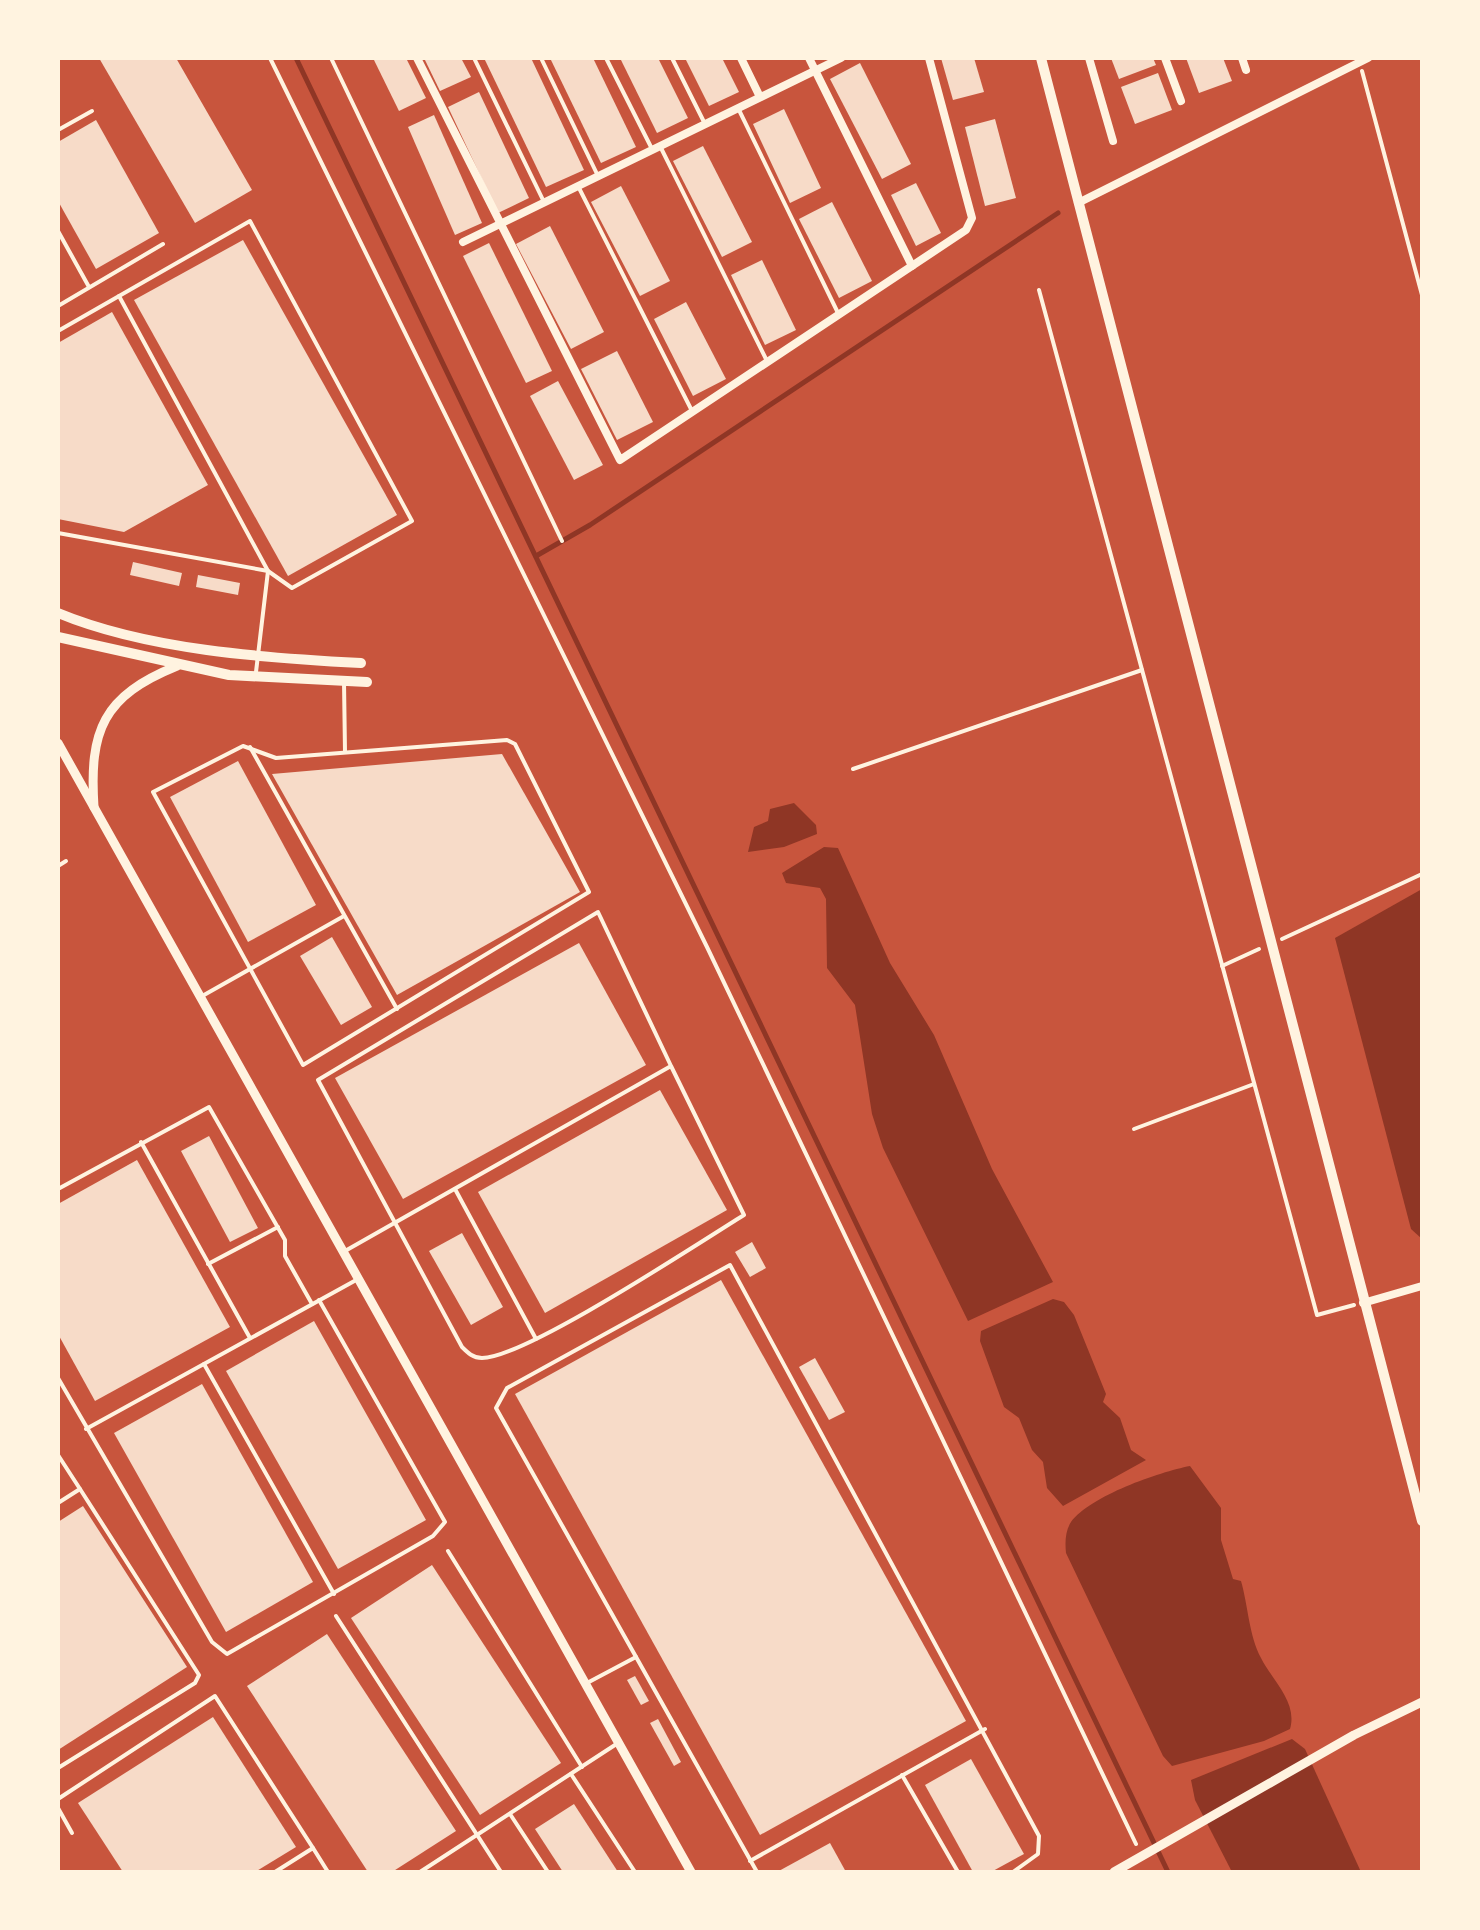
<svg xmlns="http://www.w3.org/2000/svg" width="1480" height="1930" font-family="'Alegreya Sans',sans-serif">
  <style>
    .water { fill: #8f3625 }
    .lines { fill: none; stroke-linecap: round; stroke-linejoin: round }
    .stream { stroke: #8f3625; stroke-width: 5 }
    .building { fill: #f7dbc8 }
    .path { stroke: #fff3e0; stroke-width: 4 }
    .service { stroke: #fff3e0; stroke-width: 4 }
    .minor { stroke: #fff3e0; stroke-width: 8 }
    .tertiary { stroke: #fff3e0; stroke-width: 9 }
    .secondary { stroke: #fff3e0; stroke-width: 10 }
  </style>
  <rect width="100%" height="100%" fill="#c8553d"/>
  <g class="water">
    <path d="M794,803L816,825L817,834L784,847L748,852L754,827L768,821L770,809Z"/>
    <path d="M824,847L838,848L890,963L934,1035L992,1169L1053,1282L968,1321L883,1148L872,1114L855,1005L827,968L826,899L820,888L786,883L782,873Z"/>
    <path d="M1422,889V1239L1411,1229L1335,938Z"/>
    <path d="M1053,1299L1064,1302L1074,1315L1106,1394L1103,1402L1120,1418L1131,1450L1146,1460L1063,1506L1047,1488L1043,1462L1032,1450L1019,1418L1004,1407L980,1341L981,1331Z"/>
    <path d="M1190,1466L1221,1508V1540L1233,1579L1241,1581C1248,1605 1249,1636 1261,1658C1272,1680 1298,1702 1290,1729L1264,1741L1172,1766L1163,1756L1066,1553C1065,1543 1065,1531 1071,1522C1090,1496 1159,1472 1190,1466Z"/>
    <path d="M1292,1739L1305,1749L1361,1872H1232L1195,1800L1191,1780Z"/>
  </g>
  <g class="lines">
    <g class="stream">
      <path d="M296,58L1168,1872"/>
      <path d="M536,556L590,525L1058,213"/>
    </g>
  </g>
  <g class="building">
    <path d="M99,58H176L252,190L195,223Z"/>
    <path d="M373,58H406L426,98L399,111Z"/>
    <path d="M424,58H461L471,77L440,91Z"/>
    <path d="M484,58H531L584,170L546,187Z"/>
    <path d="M550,58H593L636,147L601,163Z"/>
    <path d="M620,58H658L688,118L657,133Z"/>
    <path d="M685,58H722L739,92L709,106Z"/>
    <path d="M941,58H974L984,92L953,100Z"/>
    <path d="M1111,58H1153L1156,65L1119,79Z"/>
    <path d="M1186,58H1223L1232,81L1199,93Z"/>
    <path d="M860,63L911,164L882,179L830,79Z"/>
    <path d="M1158,73L1172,110L1135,124L1121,87Z"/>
    <path d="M479,92L529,198L498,213L448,107Z"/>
    <path d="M784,109L821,188L790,203L753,124Z"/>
    <path d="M434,115L482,223L455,235L408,127Z"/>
    <path d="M995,119L1016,198L985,206L965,127Z"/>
    <path d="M96,120L159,233L96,269L58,201V142Z"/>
    <path d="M703,146L752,242L722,257L673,161Z"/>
    <path d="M916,183L941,233L916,246L891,195Z"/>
    <path d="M621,186L670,281L640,296L591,202Z"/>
    <path d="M832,202L872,281L839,298L799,219Z"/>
    <path d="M550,226L604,332L571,349L516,244Z"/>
    <path d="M243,240L397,515L288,576L134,300Z"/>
    <path d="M489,243L552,371L526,383L463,256Z"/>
    <path d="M762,260L796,330L765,345L731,275Z"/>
    <path d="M686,302L726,379L693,396L654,319Z"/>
    <path d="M112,312L208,485L124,532L58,519V343Z"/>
    <path d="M617,351L653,422L617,440L581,369Z"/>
    <path d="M558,381L603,465L574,480L530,396Z"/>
    <path d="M133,562L182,573L179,586L130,575Z"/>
    <path d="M198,575L240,583L238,595L196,587Z"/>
    <path d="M502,754L580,892L397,995L272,774Z"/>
    <path d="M238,761L316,905L248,942L170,797Z"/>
    <path d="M332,937L372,1007L341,1025L300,956Z"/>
    <path d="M579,943L646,1065L403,1199L335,1078Z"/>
    <path d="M660,1090L727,1210L545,1313L478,1192Z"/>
    <path d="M209,1136L258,1228L230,1242L181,1151Z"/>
    <path d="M137,1160L230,1327L95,1401L58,1334V1204Z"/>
    <path d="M462,1233L503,1307L471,1325L429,1251Z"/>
    <path d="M752,1242L766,1268L750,1277L735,1252Z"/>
    <path d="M721,1280L966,1721L760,1835L515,1394Z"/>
    <path d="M314,1321L426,1520L338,1569L226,1371Z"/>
    <path d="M815,1358L845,1412L829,1420L799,1367Z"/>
    <path d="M202,1384L313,1582L226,1632L114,1433Z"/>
    <path d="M83,1506L187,1667L58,1750V1522Z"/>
    <path d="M432,1565L561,1763L480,1815L351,1618Z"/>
    <path d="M327,1634L456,1831L392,1872H368L247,1686Z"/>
    <path d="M635,1676L649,1701L641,1705L627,1680Z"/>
    <path d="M213,1717L296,1847L255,1872H123L78,1803Z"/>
    <path d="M658,1719L681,1762L674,1766L650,1723Z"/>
    <path d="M971,1759L1024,1854L991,1872H973L925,1785Z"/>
    <path d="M574,1804L618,1872H563L535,1829Z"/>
    <path d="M830,1843L846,1872H777Z"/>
  </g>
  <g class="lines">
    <g class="path">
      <path d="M270,58L707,947L1136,1844"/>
      <path d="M331,58L562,541"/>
      <path d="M1362,71L1422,295"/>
      <path d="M1039,290L1317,1315L1354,1305"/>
      <path d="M853,769L1142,670"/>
      <path d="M1282,939L1422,874"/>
      <path d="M1222,966L1259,949"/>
      <path d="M1134,1129L1254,1084"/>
    </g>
    <g class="service">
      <path d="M474,58L544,202"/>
      <path d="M541,58L598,176"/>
      <path d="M606,58L651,147"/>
      <path d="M672,58L705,124"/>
      <path d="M738,108L839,315"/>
      <path d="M58,130L92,111"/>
      <path d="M660,146L767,361"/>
      <path d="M578,186L691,409"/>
      <path d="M58,231L89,287"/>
      <path d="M119,296L268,571L256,672"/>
      <path d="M58,306L163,244"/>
      <path d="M58,331L250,221L412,521L292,588L268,571L58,533"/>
      <path d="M344,682L345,752"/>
      <path d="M507,740L515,744L589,892L303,1065L153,792L243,746L276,758Z"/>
      <path d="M250,747L397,1009"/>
      <path d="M58,866L66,861"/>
      <path d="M204,995L344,916"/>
      <path d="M141,1142L250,1338"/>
      <path d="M58,1189L209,1107L285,1240V1256L312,1304"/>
      <path d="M455,1189L536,1339"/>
      <path d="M345,1251L671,1066L598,912L318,1080L462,1347C468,1353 473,1358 482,1358C525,1358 697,1244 744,1215L671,1066"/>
      <path d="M208,1264L278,1227"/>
      <path d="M204,1364L334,1594"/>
      <path d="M58,1378L212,1642L227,1654L433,1536L445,1522L319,1300"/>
      <path d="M86,1429L358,1279"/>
      <path d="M58,1455L80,1489L58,1503"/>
      <path d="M448,1551L582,1767"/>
      <path d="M336,1616L501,1872"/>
      <path d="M587,1683L636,1657"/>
      <path d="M58,1768L195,1683L199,1675L80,1489"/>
      <path d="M571,1774L635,1872"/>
      <path d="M902,1775L958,1872"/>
      <path d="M58,1799L215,1696L313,1848"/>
      <path d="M58,1808L72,1833"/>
      <path d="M510,1814L548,1872"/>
      <path d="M750,1861L985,1729"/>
      <path d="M275,1872L313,1848L328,1872"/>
      <path d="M420,1872L618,1743"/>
      <path d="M757,1872L496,1408L507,1388L730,1265L1039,1836L1038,1854L1013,1872"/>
    </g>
    <g class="minor">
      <path d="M417,58L620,460L966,230L972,218L929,58"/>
      <path d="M741,58L760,97"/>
      <path d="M809,58L912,266"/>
      <path d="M1089,58L1113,141"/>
      <path d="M1165,58L1181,101"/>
      <path d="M1242,58L1246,70"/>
      <path d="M1078,203L1368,58"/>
      <path d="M463,242L841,58"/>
      <path d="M1363,1303L1422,1286"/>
    </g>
    <g class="tertiary">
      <path d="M58,743L691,1872"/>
      <path d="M94,807C89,730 103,696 177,666"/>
      <path d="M1114,1872L1354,1735L1422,1702"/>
    </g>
    <g class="secondary">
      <path d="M1041,58L1422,1521"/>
      <path d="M58,613C147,650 265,658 361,663"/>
      <path d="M58,637L229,675L367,682"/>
    </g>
  </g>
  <rect width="1480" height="1930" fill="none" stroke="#fff3e0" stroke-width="120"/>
</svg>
